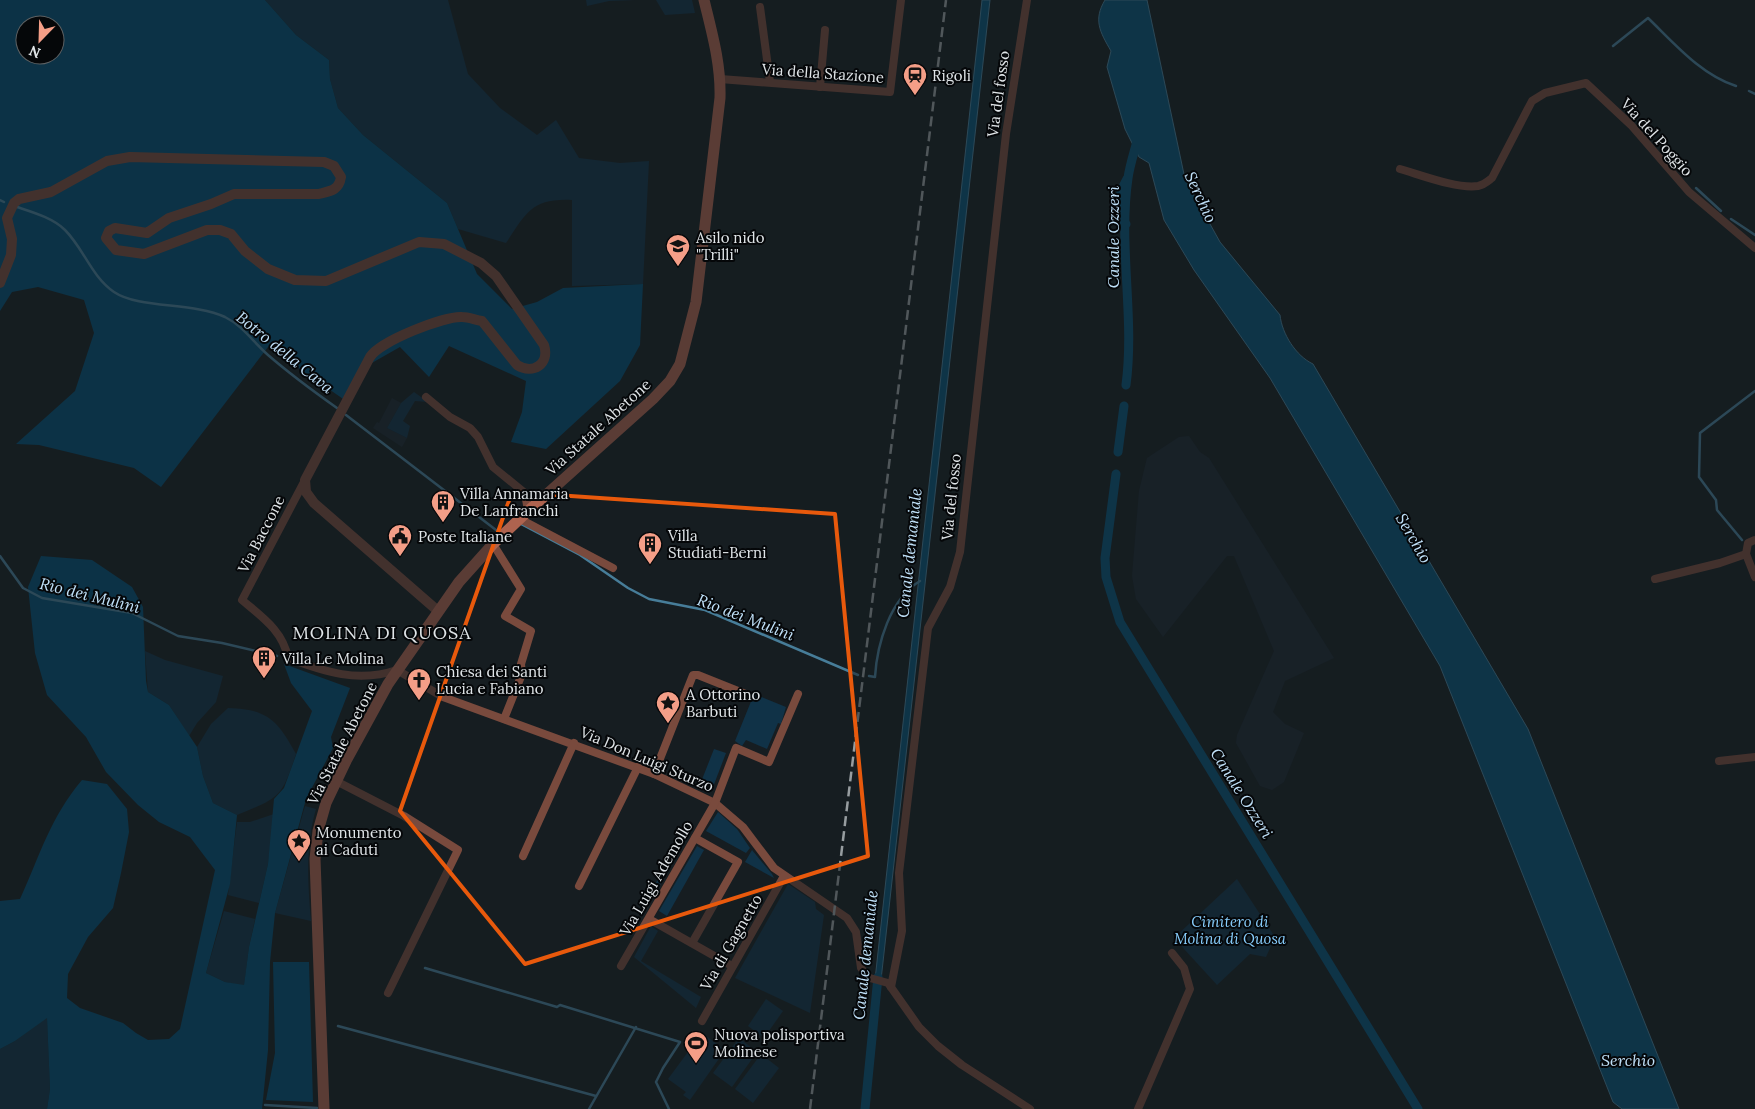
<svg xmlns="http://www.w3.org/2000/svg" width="1755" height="1109" font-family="Lora,serif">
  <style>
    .built { fill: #1b2730 }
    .green { fill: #103247 }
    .forest { fill: #004d73; fill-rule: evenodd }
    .water { fill: #065177; stroke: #477d99 }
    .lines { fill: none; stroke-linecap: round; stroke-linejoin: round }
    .stream { stroke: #477d99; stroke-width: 2.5 }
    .canal { stroke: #065177; stroke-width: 9 }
    .minor { stroke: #794a3d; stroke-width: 8 }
    .tertiary { stroke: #794a3d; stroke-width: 10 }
    .secondary { stroke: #ae634f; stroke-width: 11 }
    .rail { stroke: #979da0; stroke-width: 2.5; stroke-dasharray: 10 5; stroke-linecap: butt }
    .marked { fill: none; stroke: #e8590c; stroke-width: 4; stroke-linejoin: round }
    .labels { text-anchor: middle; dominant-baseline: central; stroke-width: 4; stroke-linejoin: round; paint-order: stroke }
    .street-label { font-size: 15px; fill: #e0e5e8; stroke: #050709 }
    .poi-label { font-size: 15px; fill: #e0e5e8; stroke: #050709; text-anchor: start }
    .park-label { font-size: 15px; font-style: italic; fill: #88cefd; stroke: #050709 }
    .water-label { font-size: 16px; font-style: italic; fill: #c0e1f9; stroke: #050709 }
    .quarter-label { font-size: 18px; letter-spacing: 1px; fill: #e0e5e8; stroke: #050709 }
  </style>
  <rect width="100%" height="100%" fill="#161d21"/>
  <g class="built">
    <path d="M392,398L401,403L387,428L407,438L402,447L373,428L377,422L379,423Z"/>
    <path d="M1189,436L1200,452L1209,458L1334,658L1285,681L1273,712L1285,724L1304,733L1284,782L1272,790L1260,786L1236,743L1237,735L1274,651L1234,556H1227L1163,637L1136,599L1132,576L1139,491L1147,458L1179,437Z"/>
  </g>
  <g class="green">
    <path d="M265,0H448L468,74L500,108L537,135L556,120L579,158L620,163L649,161L643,284L572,286V200C532,198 526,213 506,243L458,229L447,203L363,135L338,108L330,79L329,60L296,35Z"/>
    <path d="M586,0H635L609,1L587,6Z"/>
    <path d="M656,0H692L695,13L665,15Z"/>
    <path d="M414,392L428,402L415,401L403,421L410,426L407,438L387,428L401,403Z"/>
    <path d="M145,651L165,660L223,676L216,702L197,723L189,736L169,705L148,692Z"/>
    <path d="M754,694L786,707L781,724L778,723L767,749L746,740L742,746L735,741Z"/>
    <path d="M228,708C268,709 278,721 296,754C281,799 280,797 237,815L213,803L203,776L197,747L211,724Z"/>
    <path d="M714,749L726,753L713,787L701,782Z"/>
    <path d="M305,806L316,809C305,846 308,883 311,921L275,913Z"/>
    <path d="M718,812L737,829L750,848L746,853L706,831Z"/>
    <path d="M274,814L268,864L259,903L228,895L237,822H250Z"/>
    <path d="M682,838L686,840L675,859L671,857Z"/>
    <path d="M697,846L704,850L667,916L659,911Z"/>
    <path d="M752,850L772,874L774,878L745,862Z"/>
    <path d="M663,870L667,872L656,893L652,890Z"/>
    <path d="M1237,879L1275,937L1266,957L1250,954L1217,985L1174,938Z"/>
    <path d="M788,884L815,902L816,909L824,915L810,1013L735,978Z"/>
    <path d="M224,911L255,919L249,947L244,986L225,982L206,973Z"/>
    <path d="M651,926L658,931L641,961L701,997L696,1008L634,957Z"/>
    <path d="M766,999L783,1011L764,1038L748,1026Z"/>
    <path d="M47,1017L50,1089L47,1109H0V1049L15,1041Z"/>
    <path d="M702,1033L725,1050L690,1100L683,1095L686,1092L668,1079Z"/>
    <path d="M739,1038L757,1052L732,1087L713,1073Z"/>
    <path d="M761,1054L779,1068L753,1103L735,1089Z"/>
  </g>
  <g class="forest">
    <path d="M0,0H265L296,35L329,60L330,79L338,108L363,135L447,203L477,274L512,309L537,302L563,288L643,284L640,345L620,381L546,449L511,442L522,412L526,381L449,346L429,377L400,347L370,364L349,403L268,347L161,487L134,468L39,445L16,444L75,391L94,333L84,300L38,287L12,292L0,311ZM25,25H55V55H25Z"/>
    <path d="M41,556L92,560L132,587L143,607L146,681L148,692L169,705L197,747L203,776L213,803L237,815L230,884L206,973L225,982L244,985L249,947L268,864L274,799L284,788L312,711L291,683L284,664L350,688L331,737L333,748L306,799L275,913L270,962L268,1050L262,1109H47L50,1089L47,1018L15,1041L0,1049V901L20,899C40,855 50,818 82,780L107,784L127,809L129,832L121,873L113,908L88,937L68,974L67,998L80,1008L123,1023L136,1033L148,1040L169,1039L180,1029L215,870L190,837L159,822L138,805L106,772L86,737L47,695L35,653L28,587Z"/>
    <path d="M273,962H309L313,1102L266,1100L275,1053Z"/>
  </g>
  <g class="water">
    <path d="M982,0H990L880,989H874Z"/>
    <path d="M1105,0H1147L1185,179L1220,242L1280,315C1282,334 1296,356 1313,364L1528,729L1679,1109H1622L1613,1102L1440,666L1270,378L1194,270L1164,220L1149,163L1139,157L1125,129L1107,67L1111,51C1100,32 1093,20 1105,0Z"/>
  </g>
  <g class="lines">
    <g class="stream">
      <path d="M1613,46L1648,18C1674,43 1701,75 1736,86"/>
      <path d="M1749,91L1755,94"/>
      <path d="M1696,188L1721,211"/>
      <path d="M0,200L4,202"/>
      <path d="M17,207C32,212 53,218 65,230C84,249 91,276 114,292C139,309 193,302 225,317C243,326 253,342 268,355C290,374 313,391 337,408"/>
      <path d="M1731,219L1755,235"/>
      <path d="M346,415L496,530"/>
      <path d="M521,524L580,555L628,588L649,599L705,610L858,675"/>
      <path d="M1742,540L1717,510L1716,500L1699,477L1700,433L1755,391"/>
      <path d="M0,556L23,588L42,598L132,613L178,636L222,643L277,656"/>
      <path d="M869,676L875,677C877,644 890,599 920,581"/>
      <path d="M425,968L557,1007L560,1005L680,1042L663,1068L656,1082L669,1109"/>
      <path d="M338,1026L596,1096"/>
      <path d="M265,1105L317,1108"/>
      <path d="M589,1109L636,1027"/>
    </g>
    <g class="canal">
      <path d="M1126,224C1114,211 1119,193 1127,179"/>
      <path d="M1126,385C1135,317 1118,246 1128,178C1130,164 1135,150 1138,137"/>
      <path d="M1118,452L1124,406"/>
      <path d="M1116,474L1105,558L1106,577L1120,622L1418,1109"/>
      <path d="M865,1109L878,977"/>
    </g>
    <g class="minor">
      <path d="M760,7L770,82"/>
      <path d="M720,79L890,92L901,0"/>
      <path d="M820,87L825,30"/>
      <path d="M1400,169C1421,175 1457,189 1478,186C1484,185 1487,182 1492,178L1532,101L1545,93L1586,83L1631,125L1689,192L1755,248"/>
      <path d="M426,397L450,417L470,428L478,437L493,467L525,493L528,511"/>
      <path d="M305,480L242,600C262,617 283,631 288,658C325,672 358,683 397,670L443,697L654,774L715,803L743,827L774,868L847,918L856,932L861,968L866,974L870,978L888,983L919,1027L938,1046L962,1065L1030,1109"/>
      <path d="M520,519L613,568"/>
      <path d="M1755,540L1748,543L1746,554L1755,577"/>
      <path d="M493,544L521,589L505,616L531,631L521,664L522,674L504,719"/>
      <path d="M1655,579L1720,563L1746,554"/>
      <path d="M1719,761L1755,757"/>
      <path d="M654,774L693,675H698L748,695"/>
      <path d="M336,781L404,816L458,850L388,993"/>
      <path d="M523,856L574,743"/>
      <path d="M579,886L638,767"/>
      <path d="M649,919L732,966"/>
      <path d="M692,943L738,862L695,838"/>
      <path d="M621,966L715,803L736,748L769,762L798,694"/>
      <path d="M891,987L902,931L899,873L928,628L950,587L960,552L1006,134L1027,0"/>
      <path d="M702,1021L784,876"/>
      <path d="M1138,1109L1190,989L1184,968L1172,953"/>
    </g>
    <path class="tertiary" d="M0,283L11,255L12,239L7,218L14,203L19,199L51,192L107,161L130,157L324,162L334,166L341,177C339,190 331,191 319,194H234L211,204L169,218L147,233L115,228L109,231L106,238L116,250L144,254L207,230H220L231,234L245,251L268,269L295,280L326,281L419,242L444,244L481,263L496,276L544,345C550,364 533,375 517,365L482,321C475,320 469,317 462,317C444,316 380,341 370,357L305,480L306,492L314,503L438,611"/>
    <path class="secondary" d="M324,1109L315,859L318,831L326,803L347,759L388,684L459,582L493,544L528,511L653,399L670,381L680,364L696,302L720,98C721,64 712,33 704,0"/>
    <path class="rail" d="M810,1109L946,0"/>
  </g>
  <path d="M0 0H1755V1109H0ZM512,492L835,514L868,856L525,964L400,811Z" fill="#161d21" fill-opacity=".55" fill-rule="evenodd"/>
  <path class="marked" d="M512,492L835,514L868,856L525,964L400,811Z"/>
  <defs>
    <g id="station-pin" transform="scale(1.25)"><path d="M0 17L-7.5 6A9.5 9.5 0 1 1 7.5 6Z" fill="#f49e87" stroke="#050709"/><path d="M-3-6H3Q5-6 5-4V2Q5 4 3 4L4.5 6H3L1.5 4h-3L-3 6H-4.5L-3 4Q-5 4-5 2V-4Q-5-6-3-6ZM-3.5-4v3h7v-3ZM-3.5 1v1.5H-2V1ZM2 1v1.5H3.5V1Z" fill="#111"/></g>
    <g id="school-pin" transform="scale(1.25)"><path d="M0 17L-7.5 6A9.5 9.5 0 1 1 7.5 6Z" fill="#f49e87" stroke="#050709"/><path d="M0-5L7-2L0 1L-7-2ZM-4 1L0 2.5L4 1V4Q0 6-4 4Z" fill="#111"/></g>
    <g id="building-pin" transform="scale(1.25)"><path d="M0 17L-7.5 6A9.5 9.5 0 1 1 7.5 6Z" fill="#f49e87" stroke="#050709"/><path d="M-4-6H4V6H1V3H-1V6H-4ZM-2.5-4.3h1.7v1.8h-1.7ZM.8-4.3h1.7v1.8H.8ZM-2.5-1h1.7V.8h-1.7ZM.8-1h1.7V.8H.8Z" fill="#111"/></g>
    <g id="civic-pin" transform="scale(1.25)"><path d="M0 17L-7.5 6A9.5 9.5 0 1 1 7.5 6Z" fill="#f49e87" stroke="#050709"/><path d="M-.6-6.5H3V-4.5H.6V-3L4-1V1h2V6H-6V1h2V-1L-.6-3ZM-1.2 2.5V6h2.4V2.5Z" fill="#111"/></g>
    <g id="church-pin" transform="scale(1.25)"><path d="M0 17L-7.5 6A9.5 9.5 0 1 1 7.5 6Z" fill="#f49e87" stroke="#050709"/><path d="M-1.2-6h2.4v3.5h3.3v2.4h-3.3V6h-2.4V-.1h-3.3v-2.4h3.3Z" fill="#111"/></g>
    <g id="sight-pin" transform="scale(1.25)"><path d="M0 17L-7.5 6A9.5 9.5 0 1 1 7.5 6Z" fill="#f49e87" stroke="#050709"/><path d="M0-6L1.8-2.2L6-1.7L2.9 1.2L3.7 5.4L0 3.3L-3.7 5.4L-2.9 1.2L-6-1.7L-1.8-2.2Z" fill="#111"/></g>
    <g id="stadium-pin" transform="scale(1.25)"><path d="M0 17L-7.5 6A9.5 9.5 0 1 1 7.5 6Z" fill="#f49e87" stroke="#050709"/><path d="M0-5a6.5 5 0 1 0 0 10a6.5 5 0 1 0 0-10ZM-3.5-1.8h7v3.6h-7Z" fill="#111"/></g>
  </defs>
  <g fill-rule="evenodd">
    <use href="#station-pin" x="915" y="75"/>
    <use href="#school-pin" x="678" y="246"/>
    <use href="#building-pin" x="443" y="502"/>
    <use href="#civic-pin" x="400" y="536"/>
    <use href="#building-pin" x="650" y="544"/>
    <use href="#building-pin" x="264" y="658"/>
    <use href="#church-pin" x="419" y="680"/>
    <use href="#sight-pin" x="668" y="703"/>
    <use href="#sight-pin" x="299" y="841"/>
    <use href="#stadium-pin" x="696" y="1043"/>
  </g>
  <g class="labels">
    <g class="street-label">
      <text transform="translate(823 73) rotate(4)">Via della Stazione</text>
      <text transform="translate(998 94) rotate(-82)">Via del fosso</text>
      <text transform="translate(1657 137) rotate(48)">Via del Poggio</text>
      <text transform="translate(598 427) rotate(-42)">Via Statale Abetone</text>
      <text transform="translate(951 497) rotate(-84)">Via del fosso</text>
      <text transform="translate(261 534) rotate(-63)">Via Baccone</text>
      <text transform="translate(342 743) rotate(-63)">Via Statale Abetone</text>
      <text transform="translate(647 759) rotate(23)">Via Don Luigi Sturzo</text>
      <text transform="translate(656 878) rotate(-60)">Via Luigi Ademollo</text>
      <text transform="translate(731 942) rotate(-60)">Via di Gagnetto</text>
    </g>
    <g class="poi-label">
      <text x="932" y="75">Rigoli</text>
      <text x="696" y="237">Asilo nido<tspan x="696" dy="17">"Trilli"</tspan></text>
      <text x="460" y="493">Villa Annamaria<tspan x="460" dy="17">De Lanfranchi</tspan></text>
      <text x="668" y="535">Villa<tspan x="668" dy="17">Studiati-Berni</tspan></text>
      <text x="418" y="536">Poste Italiane</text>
      <text x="282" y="658">Villa Le Molina</text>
      <text x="436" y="671">Chiesa dei Santi<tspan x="436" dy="17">Lucia e Fabiano</tspan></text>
      <text x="686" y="694">A Ottorino<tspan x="686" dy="17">Barbuti</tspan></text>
      <text x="316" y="832">Monumento<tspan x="316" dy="17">ai Caduti</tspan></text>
      <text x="714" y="1034">Nuova polisportiva<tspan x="714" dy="17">Molinese</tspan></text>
    </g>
    <g class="park-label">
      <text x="1230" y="921">Cimitero di<tspan x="1230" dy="17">Molina di Quosa</tspan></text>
    </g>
    <g class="water-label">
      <text transform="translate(1201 197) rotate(65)">Serchio</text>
      <text transform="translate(1113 237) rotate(-90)">Canale Ozzeri</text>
      <text transform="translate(285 352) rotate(39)">Botro della Cava</text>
      <text transform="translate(1414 538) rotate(60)">Serchio</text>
      <text transform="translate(909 553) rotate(-84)">Canale demaniale</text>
      <text transform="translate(90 595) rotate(14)">Rio dei Mulini</text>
      <text transform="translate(746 617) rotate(21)">Rio dei Mulini</text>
      <text transform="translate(1242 793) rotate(58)">Canale Ozzeri</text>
      <text transform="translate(865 955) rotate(-84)">Canale demaniale</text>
      <text x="1628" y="1060">Serchio</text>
    </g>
    <g class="quarter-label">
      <text x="382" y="632">MOLINA DI QUOSA</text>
    </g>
  </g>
  <g transform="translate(40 40) rotate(203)"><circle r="24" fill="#050709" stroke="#5d6062"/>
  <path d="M0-4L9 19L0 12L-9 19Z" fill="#f49e87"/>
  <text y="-8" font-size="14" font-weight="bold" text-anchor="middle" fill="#e0e5e8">N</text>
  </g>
</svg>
